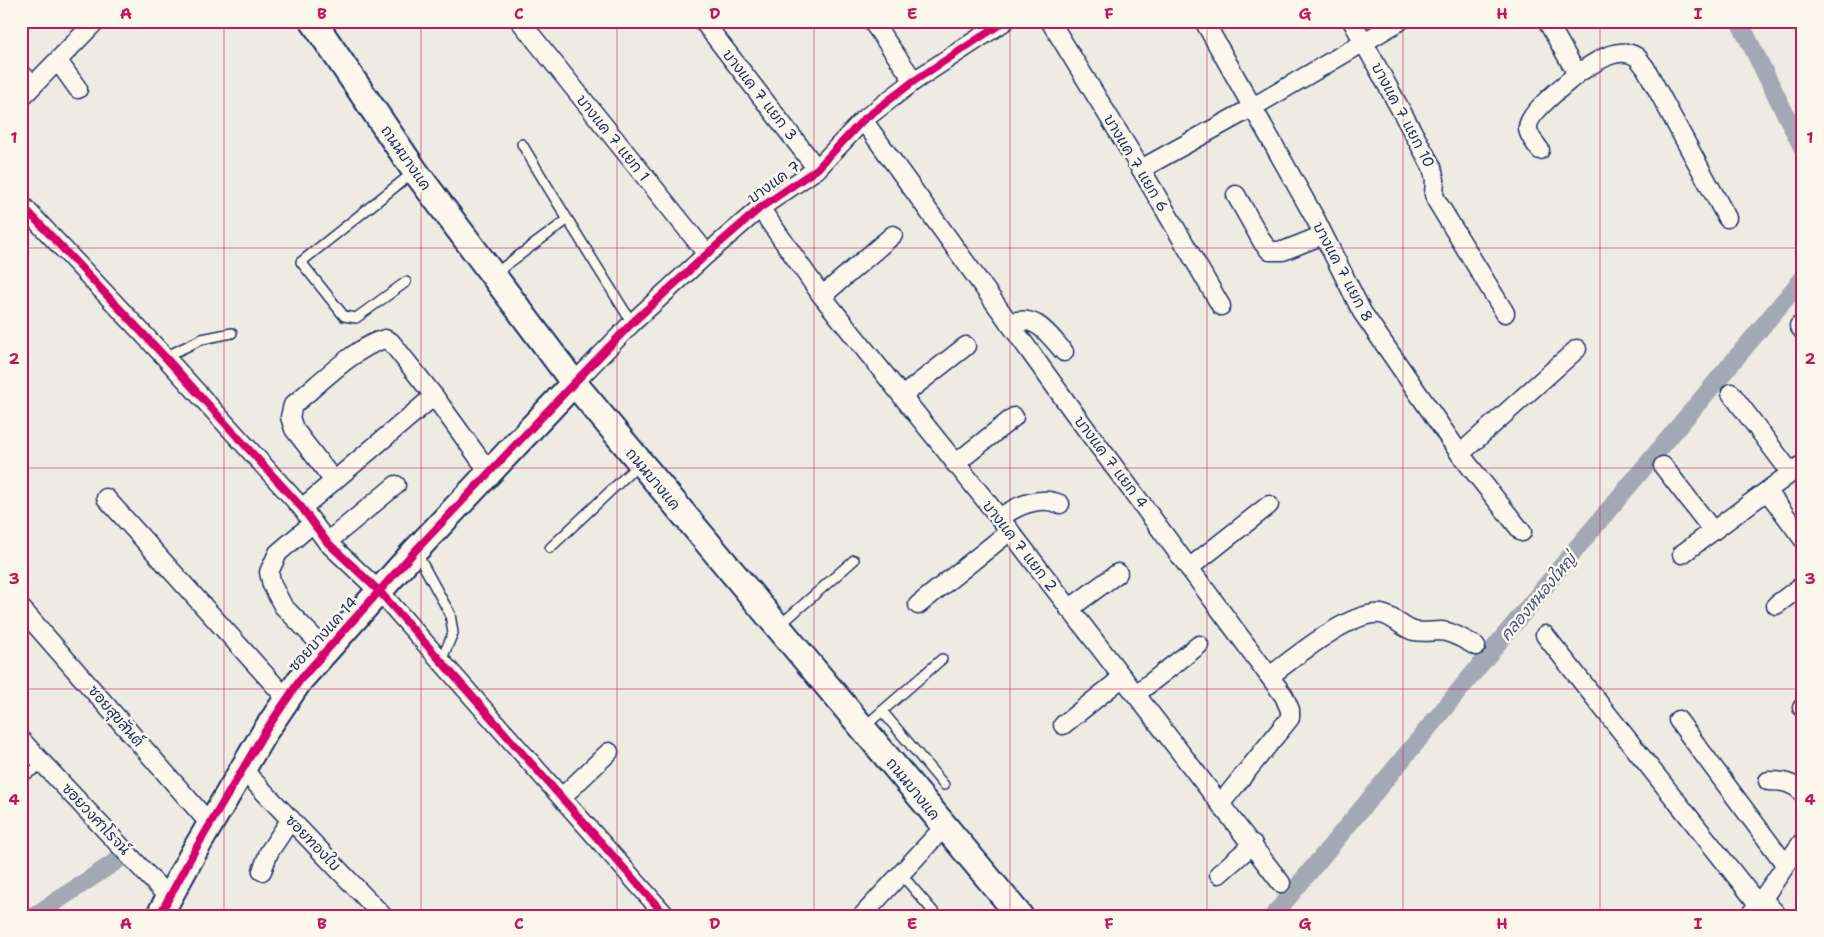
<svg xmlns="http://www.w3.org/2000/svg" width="1824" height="937" font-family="'Shantell Sans','Playpen Sans Thai',sans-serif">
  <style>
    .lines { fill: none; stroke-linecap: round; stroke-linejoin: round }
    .canal { stroke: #a3a8b4; stroke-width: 18 }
    .lane-casing { stroke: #1b2f5e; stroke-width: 12 }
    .street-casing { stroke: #1b2f5e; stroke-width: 21 }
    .secondary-casing { stroke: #1b2f5e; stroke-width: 29 }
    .lane { stroke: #fbf7ec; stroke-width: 9 }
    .street { stroke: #fbf7ec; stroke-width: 18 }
    .secondary { stroke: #fbf7ec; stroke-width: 25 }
    .cycleway-casing { stroke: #fbf7ec; stroke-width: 11 }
    .cycleway { stroke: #d6006c; stroke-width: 8 }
    .grid { fill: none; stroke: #c2185b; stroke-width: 1; stroke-opacity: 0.55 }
    .labels { text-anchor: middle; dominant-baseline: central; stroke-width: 5; stroke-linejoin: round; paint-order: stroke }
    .street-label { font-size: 15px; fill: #1b2f5e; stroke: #fbf7ec }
    .water-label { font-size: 16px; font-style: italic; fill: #445378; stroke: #fbf7ec }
    .neatline { fill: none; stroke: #c2185b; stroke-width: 2 }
    .grid-label { font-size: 16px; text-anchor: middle; font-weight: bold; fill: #c2185b }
  </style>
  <rect width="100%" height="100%" fill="#eeebe4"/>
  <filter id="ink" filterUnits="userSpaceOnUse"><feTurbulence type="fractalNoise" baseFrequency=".02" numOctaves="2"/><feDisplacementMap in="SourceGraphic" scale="10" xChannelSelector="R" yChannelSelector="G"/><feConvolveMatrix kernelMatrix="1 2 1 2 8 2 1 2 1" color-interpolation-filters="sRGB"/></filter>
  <g filter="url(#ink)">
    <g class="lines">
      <g class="canal">
        <path d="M1739,21L1803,149"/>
        <path d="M34,916L121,858"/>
        <path d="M1273,916L1580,544L1803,278"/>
      </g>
      <g class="lane-casing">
        <g id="lane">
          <path d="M21,73H27L38,81"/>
          <path d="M522,144C558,205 595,263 632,323"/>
          <path d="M494,274L567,220"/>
          <path d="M406,282L356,318L344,316L301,262L415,171"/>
          <path d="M165,357L202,339L232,333"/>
          <path d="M550,548L639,464"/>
          <path d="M416,552L450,614L453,633L441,661"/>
          <path d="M780,625L854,560"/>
          <path d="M882,711L944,785"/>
          <path d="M865,726L942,659"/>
          <path d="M21,778L43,764"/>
          <path d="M901,874L937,916"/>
        </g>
      </g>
      <g class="street-casing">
        <g id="street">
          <path d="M520,21L707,254"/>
          <path d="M703,21L817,169"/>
          <path d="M872,21L914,81"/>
          <path d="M1050,21L1141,169L1221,306"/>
          <path d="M1204,21L1316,220L1362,312L1460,454L1522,532"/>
          <path d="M1352,21L1432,167L1435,180L1434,194L1436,200L1505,313"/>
          <path d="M1547,21L1577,74C1593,64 1617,44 1637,57C1640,60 1642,64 1645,67L1727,218"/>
          <path d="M58,61L78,89"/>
          <path d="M21,98L96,21"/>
          <path d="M863,120L1072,410L1284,696L1290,710V718L1221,803"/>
          <path d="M1540,150C1536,144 1529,137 1528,129C1526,114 1566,84 1577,74"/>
          <path d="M1141,169L1253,107L1400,21"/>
          <path d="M1236,195L1263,243L1270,251H1283L1323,235"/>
          <path d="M21,204L165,357L302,508L327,542L380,592L666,916"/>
          <path d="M760,208L822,296L1010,531L1281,883"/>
          <path d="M822,296L893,235"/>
          <path d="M1009,323C1036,313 1048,334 1064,352"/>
          <path d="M1799,326L1803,331"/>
          <path d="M574,383L632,323L707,254L760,208L817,169L863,120L914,81L1005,21"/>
          <path d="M1731,393L1791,473"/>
          <path d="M902,396L966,346"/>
          <path d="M1460,454L1577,349"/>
          <path d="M955,464L1014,417"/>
          <path d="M1663,466L1713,531"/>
          <path d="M334,481L294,429L290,417L293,405C317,386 356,346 385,339L391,342L434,396L489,472"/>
          <path d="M1768,492L1803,539"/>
          <path d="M106,498L287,699"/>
          <path d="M302,508L434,396"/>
          <path d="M1000,518C1016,506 1040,495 1060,504"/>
          <path d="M313,523L278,553L269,572L272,585L283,606L326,650"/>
          <path d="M327,542L396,485"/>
          <path d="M1682,554L1803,464"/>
          <path d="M1189,568L1269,505"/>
          <path d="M918,605L1010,531"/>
          <path d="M1776,605L1803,585"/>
          <path d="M21,608L210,824"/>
          <path d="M1069,609L1118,573"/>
          <path d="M1545,635L1758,904"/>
          <path d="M1270,676C1294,658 1351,610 1381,614C1394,616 1402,628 1414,631C1423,633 1432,631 1441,631C1453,632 1465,640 1476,646"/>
          <path d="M1136,694L1199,645"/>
          <path d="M1802,708L1803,707"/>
          <path d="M1678,720L1785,864"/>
          <path d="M1063,725L1123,677"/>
          <path d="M21,740L170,899"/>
          <path d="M243,770L383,916"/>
          <path d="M1768,781C1782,781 1792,782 1803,793"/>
          <path d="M562,797L609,752"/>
          <path d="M262,871L269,852L291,819"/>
          <path d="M1219,874L1253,844"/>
          <path d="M1763,899L1778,916"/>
          <path d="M862,916L944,827"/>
          <path d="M1749,916C1769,892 1784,866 1803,841"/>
        </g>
      </g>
      <g class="secondary-casing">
        <g id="secondary">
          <path d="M313,21L415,171L574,383L1020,916"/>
          <path d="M159,916L195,850L264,733L300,680L415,551L574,383"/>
        </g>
      </g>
      <use href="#lane" class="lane"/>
      <use href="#street" class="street"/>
      <use href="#secondary" class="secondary"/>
      <g class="cycleway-casing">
        <g id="cycleway">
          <path d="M21,204L165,357L302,508L327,542L380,592L666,916"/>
          <path d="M159,916L195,850L264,733L300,680L415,551L574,383L632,323L707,254L760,208L817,169L863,120L914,81L1005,21"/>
        </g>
      </g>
      <use href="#cycleway" class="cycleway"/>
    </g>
  </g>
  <path class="grid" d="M224,21V916M421,21V916M617,21V916M814,21V916M1010,21V916M1207,21V916M1403,21V916M1600,21V916M21,248H1803M21,468H1803M21,689H1803"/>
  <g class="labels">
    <g class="street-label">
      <text transform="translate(760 95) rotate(52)">บางแค 7 แยก 3</text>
      <text transform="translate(1403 115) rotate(62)">บางแค 7 แยก 10</text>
      <text transform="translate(613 138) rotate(51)">บางแค 7 แยก 1</text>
      <text transform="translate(406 158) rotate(55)">ถนนบางแค</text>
      <text transform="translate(1136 163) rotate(59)">บางแค 7 แยก 6</text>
      <text transform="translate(774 182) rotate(-36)">บางแค 7</text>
      <text transform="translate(1343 272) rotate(62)">บางแค 7 แยก 8</text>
      <text transform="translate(1111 462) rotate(53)">บางแค 7 แยก 4</text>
      <text transform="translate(653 479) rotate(50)">ถนนบางแค</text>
      <text transform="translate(1020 546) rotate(52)">บางแค 7 แยก 2</text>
      <text transform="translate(323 634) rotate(-48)">ซอยบางแค 14</text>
      <text transform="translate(116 716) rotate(49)">ซอยสุขสันต์</text>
      <text transform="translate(913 789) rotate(51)">ถนนบางแค</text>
      <text transform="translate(96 819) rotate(47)">ซอยวงศาโรจน์</text>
      <text transform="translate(313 843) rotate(46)">ซอยทองใบ</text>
    </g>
    <g class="water-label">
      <text transform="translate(1538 597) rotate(-50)">คลองหนองใหญ่</text>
    </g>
  </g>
  <rect width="1824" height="937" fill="none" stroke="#fbf7ec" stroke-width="55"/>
  <rect x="28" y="28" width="1768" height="882" class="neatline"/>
  <g class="grid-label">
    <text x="126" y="19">A</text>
    <text x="322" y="19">B</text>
    <text x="519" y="19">C</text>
    <text x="715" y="19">D</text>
    <text x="912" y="19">E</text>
    <text x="1109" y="19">F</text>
    <text x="1305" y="19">G</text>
    <text x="1502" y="19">H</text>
    <text x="1698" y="19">I</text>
    <text x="14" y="143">1</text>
    <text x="1810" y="143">1</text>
    <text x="14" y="364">2</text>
    <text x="1810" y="364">2</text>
    <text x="14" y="584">3</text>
    <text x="1810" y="584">3</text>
    <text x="14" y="805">4</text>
    <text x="1810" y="805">4</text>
    <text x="126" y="929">A</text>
    <text x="322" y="929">B</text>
    <text x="519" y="929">C</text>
    <text x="715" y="929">D</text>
    <text x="912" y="929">E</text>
    <text x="1109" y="929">F</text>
    <text x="1305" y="929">G</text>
    <text x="1502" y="929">H</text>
    <text x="1698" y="929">I</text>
  </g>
</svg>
